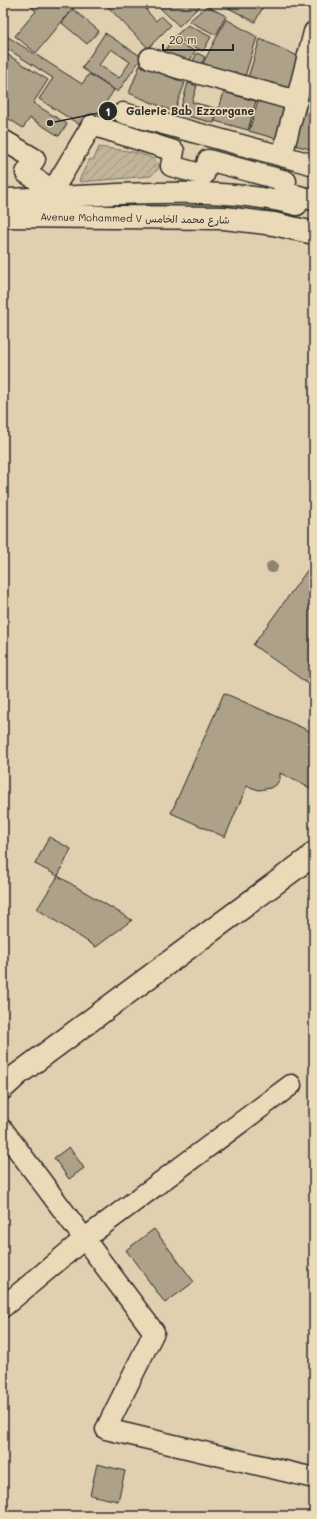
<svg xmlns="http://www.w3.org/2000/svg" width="317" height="1519" font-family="Mali,'Playpen Sans Arabic',sans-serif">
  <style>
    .garden { fill: url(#garden-furrows); stroke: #767062 }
    .building { fill: #aea18a; stroke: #2b2b2b; fill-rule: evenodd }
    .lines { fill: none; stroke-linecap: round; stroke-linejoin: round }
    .street-casing { stroke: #2b2b2b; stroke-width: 23 }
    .secondary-casing { stroke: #2b2b2b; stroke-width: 25 }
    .street { stroke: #ebdab7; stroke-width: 20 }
    .secondary { stroke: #ebdab7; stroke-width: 22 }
    .tree { fill: #8d8472 }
    .labels { text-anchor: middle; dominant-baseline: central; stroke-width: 3.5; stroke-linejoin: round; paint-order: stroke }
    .street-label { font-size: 10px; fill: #2b2b2b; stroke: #ebdab7 }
    .leader { fill: none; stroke: #2b2b2b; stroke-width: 1.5 }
    .callout-dot { fill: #2b2b2b; stroke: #ebdab7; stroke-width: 1.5 }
    .mark-label { font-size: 12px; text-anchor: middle; font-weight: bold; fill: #fff }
    .callout-label { font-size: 11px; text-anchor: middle; font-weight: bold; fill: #2b2b2b; stroke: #ebdab7; stroke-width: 3.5; stroke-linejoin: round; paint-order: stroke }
  </style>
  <defs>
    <pattern id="garden-furrows" width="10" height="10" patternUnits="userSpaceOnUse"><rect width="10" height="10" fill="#c1b499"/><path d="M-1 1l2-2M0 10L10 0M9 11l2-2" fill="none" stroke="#9d937d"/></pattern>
  </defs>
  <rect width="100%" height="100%" fill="#e0d0af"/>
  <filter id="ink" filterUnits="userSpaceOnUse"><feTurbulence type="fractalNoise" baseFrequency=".025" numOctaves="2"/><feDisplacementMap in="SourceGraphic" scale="8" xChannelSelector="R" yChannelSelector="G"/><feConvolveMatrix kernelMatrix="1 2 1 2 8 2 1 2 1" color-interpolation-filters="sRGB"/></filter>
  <g filter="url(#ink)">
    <path class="garden" d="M99,147C116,150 149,151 159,164V168L151,176L80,182L79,180L89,160L94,159Z"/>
    <g class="building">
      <path d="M36,3H69L74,7L36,53L15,36L36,11L32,8Z"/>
      <path d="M104,3H151L152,5L146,10L156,21L161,16L171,25L148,48Z"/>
      <path d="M159,3H203L179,26L157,5Z"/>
      <path d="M219,3H265L255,22Z"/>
      <path d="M207,6L226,16L216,35L189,21Z"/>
      <path d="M73,9L99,31L87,44L62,23Z"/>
      <path d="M226,19L257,37L243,83L199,71Z"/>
      <path d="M188,25L211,37L203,51L174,37Z"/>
      <path d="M105,33L142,57L118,92L82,68ZM111,49L130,62L119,78L99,65Z"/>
      <path d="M5,35L82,84L89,74L114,90L88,130L39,99L53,78L3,46V38Z"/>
      <path d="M171,39L195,51L186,68L163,56Z"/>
      <path d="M260,39L298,56L291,97L246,84Z"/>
      <path d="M3,52L48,80L33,103L67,124L59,136L30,118L23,128L3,115Z"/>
      <path d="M197,53L205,57L197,71L190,67Z"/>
      <path d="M140,65L185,83L174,112L129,93Z"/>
      <path d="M314,67V105L305,103Z"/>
      <path d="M188,83L197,86L192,102L218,109L214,123L179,114Z"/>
      <path d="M224,92L256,101L248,130L215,121Z"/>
      <path d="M258,101L285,108L277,139L249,131Z"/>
      <path d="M305,103L314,105V150L294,145Z"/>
      <path d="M314,561V688L253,645Z"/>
      <path d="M224,693L314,733V790L280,773V779L276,785L270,788L259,790L247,786L225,837L171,813Z"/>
      <path d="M49,837L71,849L58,876L35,864Z"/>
      <path d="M58,876L132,920L96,947L37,909Z"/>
      <path d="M69,1147L84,1168L69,1179L54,1158Z"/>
      <path d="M154,1229L194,1282L165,1303L126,1250Z"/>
      <path d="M97,1464L125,1471L118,1501L90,1495Z"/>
    </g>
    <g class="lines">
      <g class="street-casing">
        <g id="street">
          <path d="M314,32L282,156L314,165"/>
          <path d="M150,58L175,67L297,101"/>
          <path d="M123,113L282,156"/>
          <path d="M3,140L35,159L26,173L53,190L92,125L174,151L171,166L204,175L208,160L286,181L283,192L314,200"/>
          <path d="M3,199C41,198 80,196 118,194C178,192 238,190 297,205"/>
          <path d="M3,1130L154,1332L106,1429L314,1478"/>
          <path d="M3,1307L84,1239L291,1085"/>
        </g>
      </g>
      <g class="secondary-casing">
        <g id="secondary">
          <path d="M3,216L224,218L274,224L314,233"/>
          <path d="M3,1088L17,1075L308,859L314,853"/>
        </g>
      </g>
      <use href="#street" class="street"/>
      <use href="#secondary" class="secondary"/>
    </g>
    <circle class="tree" cx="272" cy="567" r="6"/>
  </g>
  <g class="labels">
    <g class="street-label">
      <text transform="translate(135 218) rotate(1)">Avenue Mohammed V شارع محمد الخامس</text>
    </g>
  </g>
  <path class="leader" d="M50 123L108 111"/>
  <g class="callout-dot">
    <circle cx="50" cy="123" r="4"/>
    <circle cx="108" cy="111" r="10"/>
  </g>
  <g class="mark-label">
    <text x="108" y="116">1</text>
  </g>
  <g class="callout-label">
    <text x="190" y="115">Galerie Bab Ezzorgane</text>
  </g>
  <rect width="317" height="1519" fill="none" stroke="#ebdab7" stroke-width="16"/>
  <rect x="8" y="8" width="301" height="1503" fill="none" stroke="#2b2b2b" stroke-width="1.5" filter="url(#ink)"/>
  <path d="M163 44v6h70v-6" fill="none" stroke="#2b2b2b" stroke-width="2"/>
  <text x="169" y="44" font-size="12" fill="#2b2b2b" stroke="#ebdab7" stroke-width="3" paint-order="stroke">20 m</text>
</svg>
